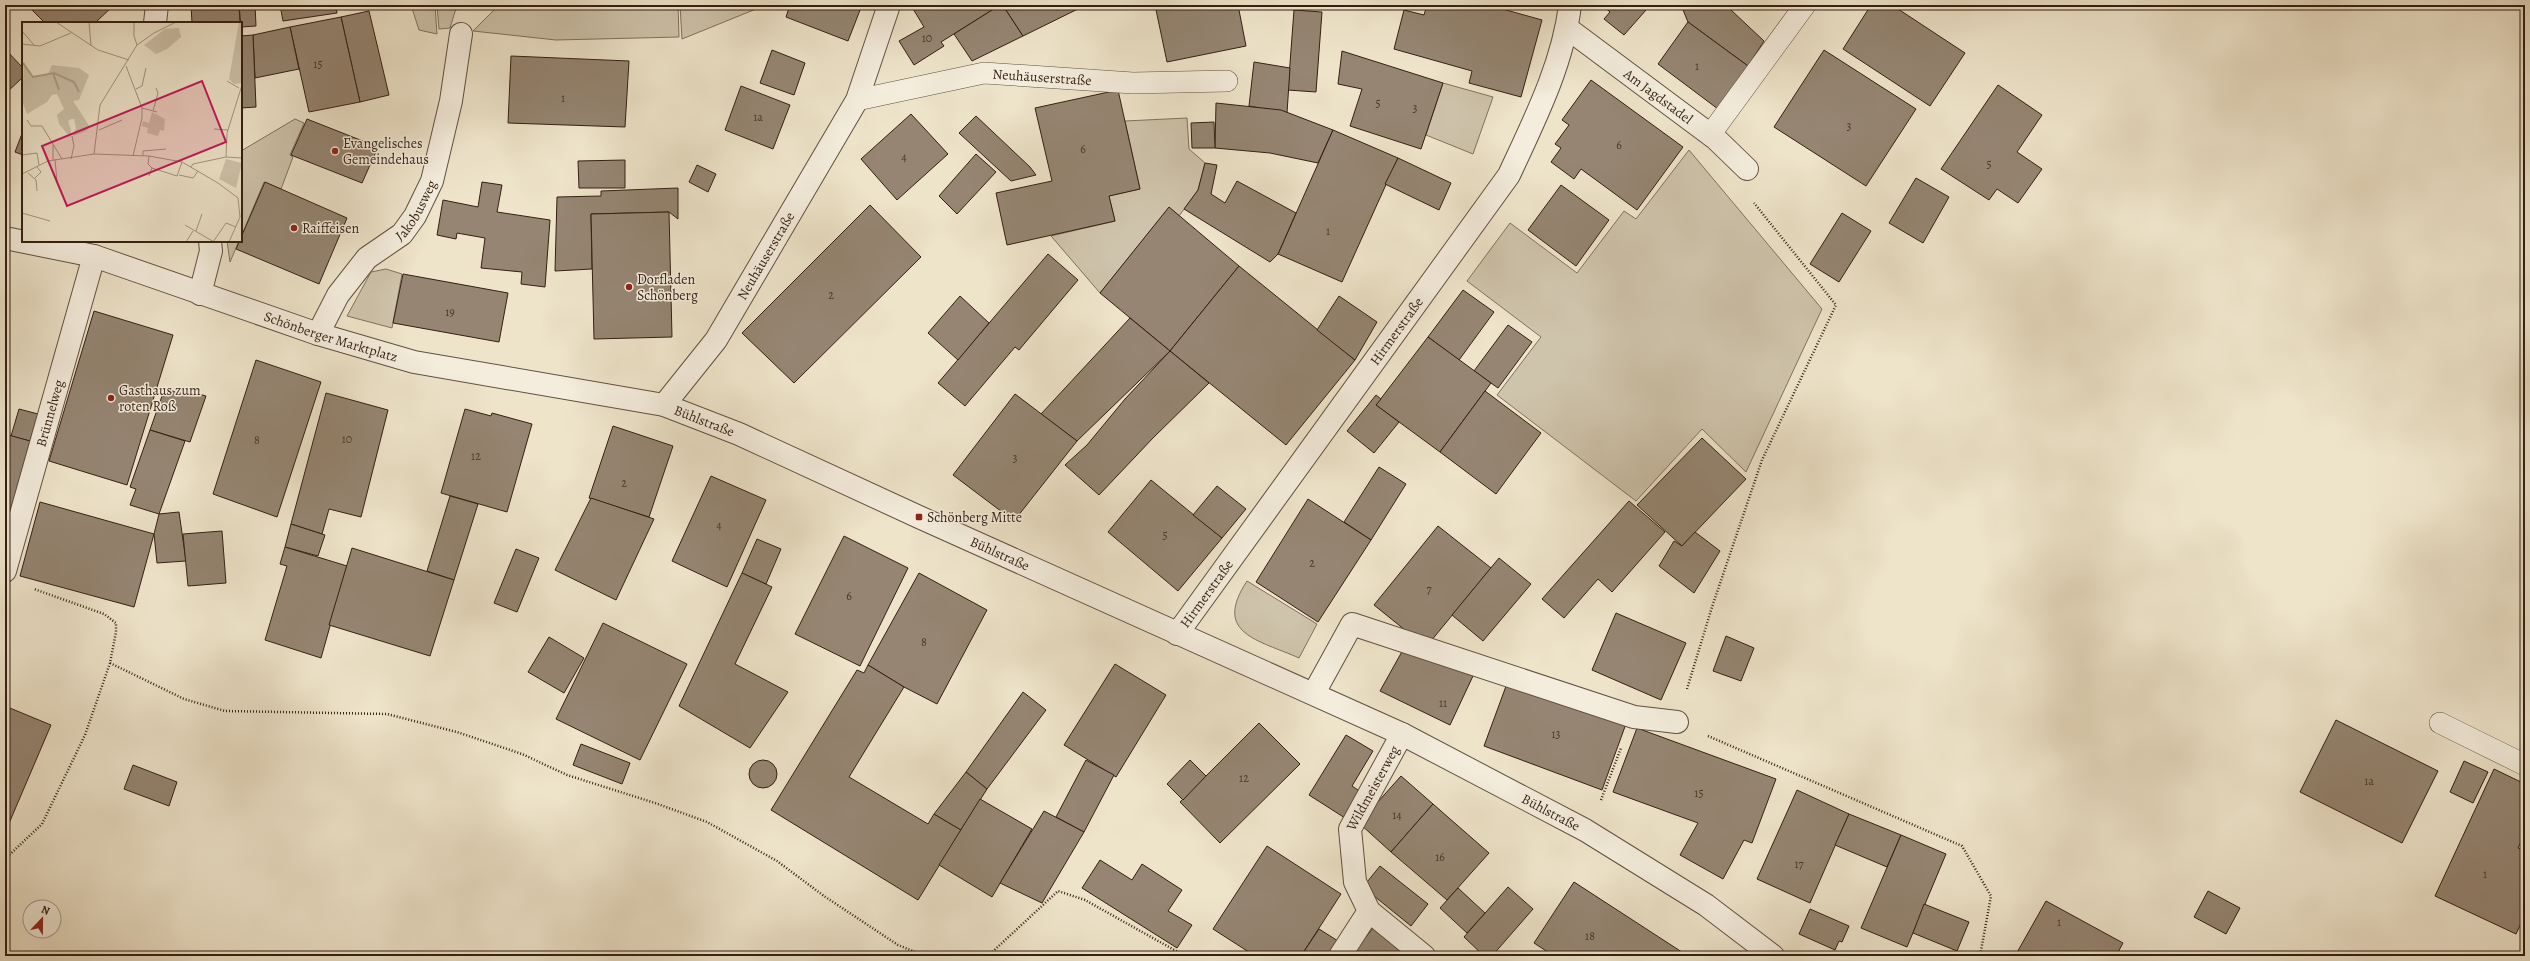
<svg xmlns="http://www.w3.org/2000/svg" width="2530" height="961" font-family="Alegreya,serif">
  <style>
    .green { fill: #cec3ab; stroke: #81715f }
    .building { fill: #958572; stroke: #341f13 }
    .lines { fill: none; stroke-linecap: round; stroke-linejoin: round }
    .service-casing { stroke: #625041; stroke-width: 22 }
    .minor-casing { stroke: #625041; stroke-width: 24 }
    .tertiary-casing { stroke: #625041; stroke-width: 24 }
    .path { stroke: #341f13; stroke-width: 2.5; stroke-dasharray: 1 2; stroke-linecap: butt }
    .service { stroke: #f4eddd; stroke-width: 21 }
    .minor { stroke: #f4eddd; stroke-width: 22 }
    .tertiary { stroke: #f4eddd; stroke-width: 22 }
    .poi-dot { fill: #8f2418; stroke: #f4eddd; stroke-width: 1.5 }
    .labels { text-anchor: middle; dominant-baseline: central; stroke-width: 3; stroke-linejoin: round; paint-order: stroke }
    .number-label { font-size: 12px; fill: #4c382b }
    .street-label { font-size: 14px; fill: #341f13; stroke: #f4eddd }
    .poi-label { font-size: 14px; fill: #341f13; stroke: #f4eddd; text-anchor: start }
    .inset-river { fill: none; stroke: #afa18c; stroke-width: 2 }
    .inset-road { fill: none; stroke: #a49581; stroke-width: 1 }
    .view { fill: #c2185b; fill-opacity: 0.15; stroke: #c2185b; stroke-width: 2 }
    .inset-edge { fill: none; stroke: #341f13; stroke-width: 2 }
  </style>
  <rect width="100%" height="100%" fill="#eee4ca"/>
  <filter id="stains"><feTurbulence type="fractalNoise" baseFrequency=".005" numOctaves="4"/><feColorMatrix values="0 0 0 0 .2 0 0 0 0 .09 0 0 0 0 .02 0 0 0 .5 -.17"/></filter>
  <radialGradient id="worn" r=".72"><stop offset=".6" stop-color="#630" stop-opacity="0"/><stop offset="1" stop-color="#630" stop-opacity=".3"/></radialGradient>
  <g class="green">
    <path d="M411,5H435L437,34L419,30Z"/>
    <path d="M437,5H457L450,28L439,29Z"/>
    <path d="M499,5H678L679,37L556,40L473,31Z"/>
    <path d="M680,5H755L756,9L682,39Z"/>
    <path d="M1443,83L1493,97L1473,154L1426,135Z"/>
    <path d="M1187,118L1189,149L1205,163L1198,190L1179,216L1169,208L1100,293L1051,236L1115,221L1109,196L1140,189L1125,121Z"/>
    <path d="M295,119L304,123L290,155L293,157L281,189L264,182L241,237V151Z"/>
    <path d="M1689,150L1822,309L1746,472L1702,429L1636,501L1497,395L1541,337L1467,281L1510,223L1577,273L1624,211L1636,219Z"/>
    <path d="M227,241H239L230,262Z"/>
    <path d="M386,269L402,274L392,328L347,316L371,272Z"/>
    <path d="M1247,581L1317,624L1299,658C1259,640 1212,634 1247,581Z"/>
  </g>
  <g class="building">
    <path d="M27,5H114L95,23H45Z"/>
    <path d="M191,5H239L240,23H192Z"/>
    <path d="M239,5H255L256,26L241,27Z"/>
    <path d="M280,5H336L337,13L283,21Z"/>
    <path d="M790,5H862L848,41L786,17Z"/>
    <path d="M916,5H1000L941,42L944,46L914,65L899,41L924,27L912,7Z"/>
    <path d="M1000,5L1006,10L1023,36L972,61L954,34Z"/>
    <path d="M1000,5H1014L1006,10Z"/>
    <path d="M1014,5H1086L1023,36L1006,10Z"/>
    <path d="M1155,5H1238L1246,46L1167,62Z"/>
    <path d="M1427,5H1500L1499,8L1542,20L1521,97L1469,83L1472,71L1394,49L1404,10L1424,15Z"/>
    <path d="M1602,5H1641L1646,10L1624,35L1604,19L1610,12Z"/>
    <path d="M1681,5H1734L1731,10L1764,41L1748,66L1688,22Z"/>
    <path d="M1871,5H1892L1965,53L1930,106L1843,49Z"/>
    <path d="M1294,10L1322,12L1316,92L1288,90Z"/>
    <path d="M369,11L389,95L360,102L341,17Z"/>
    <path d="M341,17L360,102L309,112L290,27Z"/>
    <path d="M1688,22L1748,66L1718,109L1658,64Z"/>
    <path d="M290,27L299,69L255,78L253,35Z"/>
    <path d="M253,35L256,107L241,108V36Z"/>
    <path d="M5,49L23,68V77L5,94Z"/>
    <path d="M772,50L805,63L794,95L760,83Z"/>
    <path d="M1824,50L1916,109L1866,186L1774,127Z"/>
    <path d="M1342,51L1443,83L1421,149L1350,126L1362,89L1338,84Z"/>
    <path d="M511,56L629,61L625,127L508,123Z"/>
    <path d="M1254,62L1290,68L1287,113L1249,106Z"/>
    <path d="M1591,80L1683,147L1637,210L1581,169L1574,179L1551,162L1561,148L1555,144L1569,125L1562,120Z"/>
    <path d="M1998,85L2042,115L2017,152L2042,169L2018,203L1997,189L1989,200L1941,169Z"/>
    <path d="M741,86L790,105L773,149L725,130Z"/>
    <path d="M1118,90L1140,189L1109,196L1115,221L1007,245L996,193L1052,181L1035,108Z"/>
    <path d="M1216,103L1281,110L1333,130L1318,163L1270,153L1215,148Z"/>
    <path d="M911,114L948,154L897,200L861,159Z"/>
    <path d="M976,116L1030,167L1036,175L1011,181L959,133Z"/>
    <path d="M307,119L378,147L362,183L291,155Z"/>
    <path d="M1214,122L1215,148H1192L1191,123Z"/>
    <path d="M1333,130L1398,158L1342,282L1278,254Z"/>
    <path d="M23,131V155L15,152Z"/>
    <path d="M976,154L996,172L957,214L939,196Z"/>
    <path d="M1398,158L1451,183L1439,210L1385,184Z"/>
    <path d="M625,160V188H579L578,161Z"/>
    <path d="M1205,163L1217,165L1211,194L1225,203L1237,181L1296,213L1278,254L1270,262L1184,209L1198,190Z"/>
    <path d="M697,165L716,174L708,192L689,182Z"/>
    <path d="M1916,178L1949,197L1923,243L1889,223Z"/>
    <path d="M265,182L347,218L319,284L236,249Z"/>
    <path d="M482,182L502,185L497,212L550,220L545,287L521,284L522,272L481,268L485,238L457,233L456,239L437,235L443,200L478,207Z"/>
    <path d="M1561,185L1609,220L1576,266L1528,230Z"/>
    <path d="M678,188V219L669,212L591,214L592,269L555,271L557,197L601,196V191Z"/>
    <path d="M870,205L921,257L794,383L742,333Z"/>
    <path d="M1169,207L1239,266L1170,351L1100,293Z"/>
    <path d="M669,212L672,337L594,339L591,214Z"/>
    <path d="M1842,213L1871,231L1839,282L1810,264Z"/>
    <path d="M1048,254L1078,280L1019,350L1015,347L965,406L938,383Z"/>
    <path d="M1239,266L1355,360L1286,445L1170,351Z"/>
    <path d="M403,274L508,293L499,342L393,323Z"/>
    <path d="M1463,290L1494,312L1459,360L1428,337Z"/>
    <path d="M960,296L989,323L958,360L928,333Z"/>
    <path d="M1339,296L1377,322L1355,360L1317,330Z"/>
    <path d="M94,311L173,335L127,485L49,461Z"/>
    <path d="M1130,318L1170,351L1077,441L1041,414Z"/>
    <path d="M1508,325L1532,342L1498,388L1474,371Z"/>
    <path d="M1428,337L1491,383L1440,452L1376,405Z"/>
    <path d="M1170,351L1209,383L1153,438L1099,495L1065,465L1087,445L1125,399Z"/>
    <path d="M256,360L321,382L277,517L213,494Z"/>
    <path d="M177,388L206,396L190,442L150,430L162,396L164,397L166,389L176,392Z"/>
    <path d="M1485,391L1541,433L1496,494L1440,452Z"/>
    <path d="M326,393L388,410L361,517L329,509L322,534L291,524Z"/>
    <path d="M1015,394L1077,441L1014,521L953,475Z"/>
    <path d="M1376,395L1381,399L1376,405L1399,422L1374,453L1347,431Z"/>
    <path d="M19,409L38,414L30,441L11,436Z"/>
    <path d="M465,409L491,416L492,413L532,424L507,512L441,493Z"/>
    <path d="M613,426L673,446L649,517L589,498Z"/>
    <path d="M150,430L185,441L159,514L130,505L136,489L130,487Z"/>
    <path d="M5,434L30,441L7,524L5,523Z"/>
    <path d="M1702,438L1746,479L1682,546L1637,505Z"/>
    <path d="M1379,467L1406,484L1371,540L1344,522Z"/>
    <path d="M711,476L766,500L727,587L672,561Z"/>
    <path d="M1151,480L1222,538L1178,591L1108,532Z"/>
    <path d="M1217,486L1246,509L1222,538L1193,515Z"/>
    <path d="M450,496L478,504L454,580L427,571Z"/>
    <path d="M591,498L654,519L616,600L555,570Z"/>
    <path d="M1308,499L1371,540L1318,622L1256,582Z"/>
    <path d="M1629,501L1665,532L1612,592L1598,579L1564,618L1542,599Z"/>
    <path d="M40,502L154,534L134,607L20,576Z"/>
    <path d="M179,512L186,561L157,563L154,534L159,514Z"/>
    <path d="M291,524L325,535L318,556L285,547Z"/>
    <path d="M1438,526L1491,568L1426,647L1374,605Z"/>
    <path d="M222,531L226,583L188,586L183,534Z"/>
    <path d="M1695,532L1720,551L1694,593L1659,566L1674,541L1682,546Z"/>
    <path d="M844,536L908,568L860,666L795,634Z"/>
    <path d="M757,539L781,549L766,584L742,573Z"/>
    <path d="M285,547L347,566L321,658L265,640L287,566L280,564Z"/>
    <path d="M352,548L454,580L430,656L329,625Z"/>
    <path d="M516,549L539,558L517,612L494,603Z"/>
    <path d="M1499,558L1531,584L1483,641L1452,615Z"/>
    <path d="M742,573L772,587L735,664L788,692L750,748L679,706Z"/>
    <path d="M919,573L987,610L937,704L904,687L868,665Z"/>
    <path d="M1616,613L1686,643L1661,700L1592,670Z"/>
    <path d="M603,623L687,664L640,760L556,719Z"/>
    <path d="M1726,636L1754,648L1741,681L1713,671Z"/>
    <path d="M549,637L584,658L564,693L528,672Z"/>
    <path d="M1404,648L1473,676L1450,725L1380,691Z"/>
    <path d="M1115,664L1166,695L1116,777L1064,745Z"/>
    <path d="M868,665L904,687L849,777L928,824L934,814L961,830L918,900L771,810L857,670L864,673Z"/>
    <path d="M1509,678L1627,721L1602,790L1484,746Z"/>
    <path d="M1023,692L1046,710L987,789L966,772Z"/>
    <path d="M5,706L51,725L7,828L5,827Z"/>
    <path d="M2336,720L2438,771L2402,843L2300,792Z"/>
    <path d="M1259,723L1300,764L1220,843L1180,802Z"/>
    <path d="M1637,728L1776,779L1752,843L1744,840L1723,879L1680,855L1698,823L1613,792Z"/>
    <path d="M1346,735L1373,751L1352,786L1361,792L1345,818L1309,795Z"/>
    <path d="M581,744L630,763L622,784L573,765Z"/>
    <path d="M1086,760L1114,775L1084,832L1056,817Z"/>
    <path d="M1190,760L1206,776L1183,800L1167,784Z"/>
    <circle cx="763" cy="774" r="14"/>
    <path d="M2464,761L2488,772L2473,803L2450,792Z"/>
    <path d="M133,765L177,782L169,806L124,789Z"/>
    <path d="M2494,769L2525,784V834L2518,848L2525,851V915L2516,934L2435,896Z"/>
    <path d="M966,772L987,789L961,830L934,814Z"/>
    <path d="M1401,776L1433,804L1391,852L1359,823Z"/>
    <path d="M1797,790L1849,814L1810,903L1757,879Z"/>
    <path d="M980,799L1032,829L992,897L939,865Z"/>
    <path d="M1433,804L1489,853L1447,900L1391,852Z"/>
    <path d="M1044,811L1084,832L1042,903L1000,883Z"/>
    <path d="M1849,814L1901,835L1887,867L1835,845Z"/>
    <path d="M1901,835L1946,854L1907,947L1861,928Z"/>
    <path d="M1267,846L1341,894L1301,956H1255L1213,929Z"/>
    <path d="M1100,860L1132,880L1142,864L1182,890L1168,911L1192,925L1177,948L1082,888Z"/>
    <path d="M1380,866L1428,904L1411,926L1363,887Z"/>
    <path d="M1574,882L1688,956H1554L1534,943Z"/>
    <path d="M1508,887L1533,909L1492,956H1484L1464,937Z"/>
    <path d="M1458,888L1485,913L1467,933L1440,908Z"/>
    <path d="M2208,891L2240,908L2226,934L2194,917Z"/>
    <path d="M2046,901L2123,943L2116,956H2015Z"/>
    <path d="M1924,904L1969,922L1957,951L1913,933Z"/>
    <path d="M1810,909L1849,926L1842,942L1839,941L1835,950L1799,934Z"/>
    <path d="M1374,927L1409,956H1350Z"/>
    <path d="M1319,929L1338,941L1328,956H1301Z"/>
  </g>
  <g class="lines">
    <g class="service-casing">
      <g id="service">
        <path id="s1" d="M857,100L984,73L1133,83L1227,81"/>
        <path d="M1710,135L1805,5"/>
        <path d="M2440,723L2525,765"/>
      </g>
    </g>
    <g class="minor-casing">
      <g id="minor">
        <path d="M155,23L157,5"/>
        <path id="s2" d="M1567,28L1716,139L1747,169"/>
        <path d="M200,294L211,251L210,241"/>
        <path id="s3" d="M318,334L338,295L367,258L402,234L415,216L432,181L451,101L461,34"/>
        <path id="s4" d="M664,405L716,340L857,100L889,5"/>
        <path id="s5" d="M5,571L94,256"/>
        <path id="s6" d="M1177,634L1509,175C1534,121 1563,64 1570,5"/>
        <path d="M1314,693L1352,624L1634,717L1677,722"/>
        <path d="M1369,911L1424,956"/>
        <path id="s7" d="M1340,956L1369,911L1355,882L1350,829L1402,734"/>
      </g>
    </g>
    <g class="tertiary-casing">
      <g id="tertiary">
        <path id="s8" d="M5,238L94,256L318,334L414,362L664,405L739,434L919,517L1402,734L1585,830L1706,905L1773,956"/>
      </g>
    </g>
    <g class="path">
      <path d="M27,22V23"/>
      <path d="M110,663L184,699L225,711L387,714L457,732L522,754L567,775L655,803L707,822L777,861L824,896L898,945L925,956"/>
      <path d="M1687,689L1712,607L1762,460L1836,305L1754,203"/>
      <path d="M1708,736L1962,846L1991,896L1980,956"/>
      <path d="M1601,800L1621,748"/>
      <path d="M5,859L42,824L85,735L110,663L116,632V623L104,614L34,589"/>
      <path d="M988,956L1058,891L1085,900L1185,956"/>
    </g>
    <use href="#service" class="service"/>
    <use href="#minor" class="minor"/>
    <use href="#tertiary" class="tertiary"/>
  </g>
  <g class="poi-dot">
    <circle cx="335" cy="151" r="4"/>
    <circle cx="294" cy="228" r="4"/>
    <circle cx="629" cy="287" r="4"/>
    <circle cx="111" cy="398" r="4"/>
    <rect x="915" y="513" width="8" height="8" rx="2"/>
  </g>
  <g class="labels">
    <g class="number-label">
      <text x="927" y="38">10</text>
      <text x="318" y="64">15</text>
      <text x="1697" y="66">1</text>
      <text x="563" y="98">1</text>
      <text x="1378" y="103">5</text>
      <text x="1415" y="108">3</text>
      <text x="758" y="117">1a</text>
      <text x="1849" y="126">3</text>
      <text x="1619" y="145">6</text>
      <text x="1083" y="149">6</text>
      <text x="904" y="157">4</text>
      <text x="1989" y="164">5</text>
      <text x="1328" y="231">1</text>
      <text x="831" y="295">2</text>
      <text x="450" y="312">19</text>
      <text x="347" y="439">10</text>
      <text x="257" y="440">8</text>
      <text x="476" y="456">12</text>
      <text x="1015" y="458">3</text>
      <text x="624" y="483">2</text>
      <text x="719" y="525">4</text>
      <text x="1165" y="535">5</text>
      <text x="1312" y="563">2</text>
      <text x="1429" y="589">7</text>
      <text x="849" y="596">6</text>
      <text x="924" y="642">8</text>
      <text x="1443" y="703">11</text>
      <text x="1556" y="734">13</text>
      <text x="1244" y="778">12</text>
      <text x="2369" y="781">1a</text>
      <text x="1699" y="793">15</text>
      <text x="1397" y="815">14</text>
      <text x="1440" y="857">16</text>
      <text x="1799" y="864">17</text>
      <text x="2485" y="874">1</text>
      <text x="2059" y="922">1</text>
      <text x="1590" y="936">18</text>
    </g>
    <g class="street-label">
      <text stroke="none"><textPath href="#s1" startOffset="188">Neuhäuserstraße</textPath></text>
      <text stroke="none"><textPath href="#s2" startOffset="114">Am Jagdstadel</textPath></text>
      <text stroke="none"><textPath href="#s3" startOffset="161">Jakobusweg</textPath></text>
      <text stroke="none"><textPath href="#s4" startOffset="181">Neuhäuserstraße</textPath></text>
      <text stroke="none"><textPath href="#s6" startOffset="374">Hirmerstraße</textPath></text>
      <text stroke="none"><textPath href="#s8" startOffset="341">Schönberger Marktplatz</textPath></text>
      <text stroke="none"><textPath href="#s5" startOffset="164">Brünnelweg</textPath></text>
      <text stroke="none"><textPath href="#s8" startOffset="725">Bühlstraße</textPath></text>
      <text stroke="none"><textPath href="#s8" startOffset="1049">Bühlstraße</textPath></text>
      <text stroke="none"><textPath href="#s6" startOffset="50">Hirmerstraße</textPath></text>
      <text stroke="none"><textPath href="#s7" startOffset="186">Wildmeisterweg</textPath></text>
      <text stroke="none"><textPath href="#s8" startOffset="1658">Bühlstraße</textPath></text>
    </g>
    <g class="poi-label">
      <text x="343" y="143">Evangelisches<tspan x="343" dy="16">Gemeindehaus</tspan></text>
      <text x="302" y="228">Raiffeisen</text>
      <text x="637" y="279">Dorfladen<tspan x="637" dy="16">Schönberg</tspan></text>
      <text x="119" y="390">Gasthaus zum<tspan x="119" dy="16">roten Roß</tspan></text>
      <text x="927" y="517">Schönberg Mitte</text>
    </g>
  </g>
  <g transform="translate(22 22)">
    <rect width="220" height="220" fill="#eee4ca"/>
    <path d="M217,0H220V61L212,62L207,57ZM157,6L159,15L145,27L134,32L122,23L143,7ZM2,40L11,54L26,52L30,43L57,46L67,53L57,78L51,79L68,105L64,109L51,114L54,106L52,97H49L46,99L49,108L48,115L37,102L35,93L42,87L35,72L30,73L25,80L5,92L0,79ZM130,90L143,97L142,109L138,108L136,114L125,111L126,106L120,104L121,99L127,101ZM204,137L220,141L214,166L197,157Z" fill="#cec3ab"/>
    <path class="inset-river" d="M0,40L11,55L32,51L52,60L57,70M31,51L37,68"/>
    <path class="inset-road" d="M34,0L76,28L107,38M67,0L69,24M112,0V14L115,23M0,9L12,23M0,22L18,24L49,11M104,44L120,86V96L111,134M205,59L217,66M114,67L120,64L124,46M120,86L135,90M131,89L136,71L134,66M5,98L9,104H20L40,137M192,107L206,108M77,108L100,98M72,132L78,83L115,23L132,11L154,0M0,133L15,131L17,143M121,134V129L144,127M127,134L126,142L130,146L127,154M204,135L205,111L220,63M33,137L35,160M49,137L52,124L50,114M31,138V123M169,145L171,142L204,135L220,136M130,146L155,154L160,140M6,151L14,158L15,169M0,152L26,139L72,132L127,134L160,140L196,161L216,176L218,195L207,220M157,153L171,156L176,149M12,157L19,150L15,145M0,191L28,199M163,203L192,220M174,209L180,192M164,220L171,209M191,220L204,201L214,205"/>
    <path class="view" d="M180,59L204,120L45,184L20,124Z"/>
    <rect width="220" height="220" class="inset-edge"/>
  </g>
  <rect width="2530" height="961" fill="none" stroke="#eee4ca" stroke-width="20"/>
  <rect x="6" y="6" width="2518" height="949" fill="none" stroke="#341f13" stroke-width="2"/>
  <rect x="10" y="10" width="2510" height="941" fill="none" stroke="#341f13"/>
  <g transform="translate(42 919) rotate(22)"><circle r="19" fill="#f4eddd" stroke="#a79b8c"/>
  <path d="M0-3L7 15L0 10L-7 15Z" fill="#8f2418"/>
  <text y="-6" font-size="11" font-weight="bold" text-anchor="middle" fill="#341f13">N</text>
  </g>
  <rect width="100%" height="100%" filter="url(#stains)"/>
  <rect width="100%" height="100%" fill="url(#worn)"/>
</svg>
